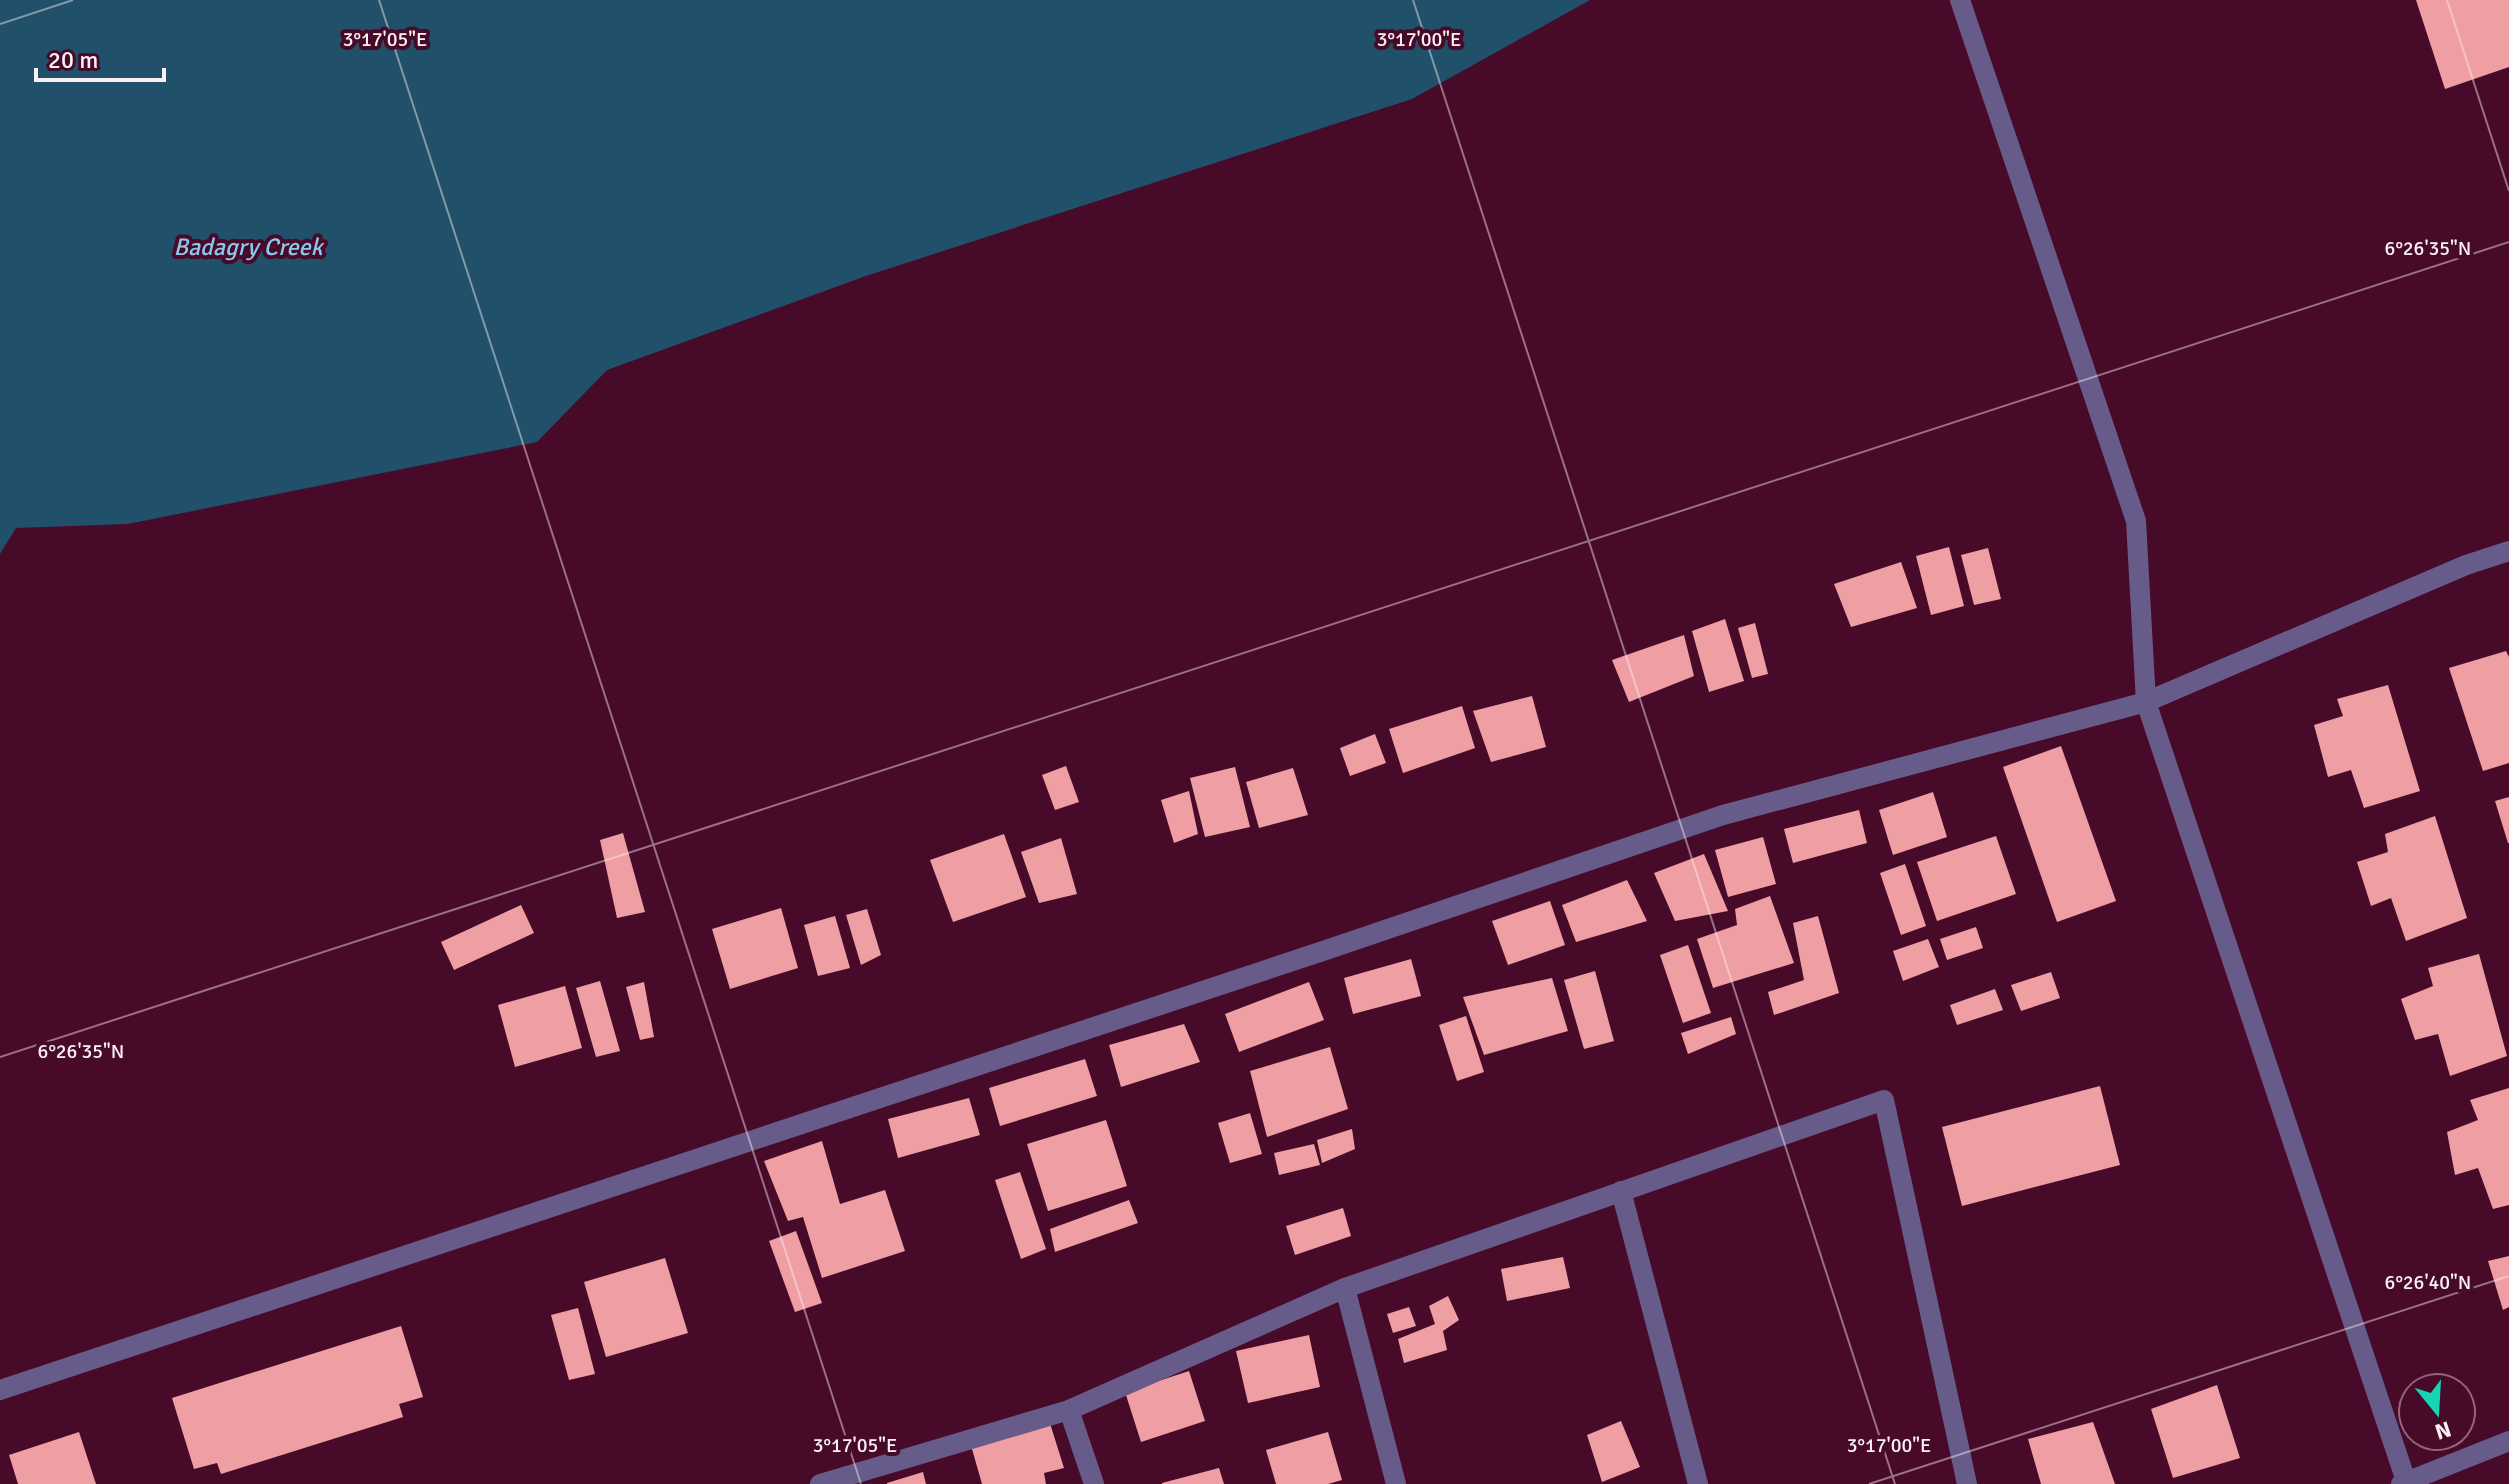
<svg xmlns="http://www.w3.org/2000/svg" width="2509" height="1484" font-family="Signika,sans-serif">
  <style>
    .water { fill: #20506a }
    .building { fill: #ef9fa4 }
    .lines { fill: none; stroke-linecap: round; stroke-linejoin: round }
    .minor { stroke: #675b8a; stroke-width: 20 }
    .ticks { fill: none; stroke: #faf1f4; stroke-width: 2; stroke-opacity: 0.45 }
    .labels { text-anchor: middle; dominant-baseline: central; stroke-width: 8; stroke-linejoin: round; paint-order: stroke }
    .water-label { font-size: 24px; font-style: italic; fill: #8dc8ec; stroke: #480a29 }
    .ticks-label { font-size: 20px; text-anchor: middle; fill: #faf1f4; stroke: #480a29; stroke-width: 8; stroke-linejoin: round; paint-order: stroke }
  </style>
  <rect width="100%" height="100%" fill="#480a29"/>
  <path class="water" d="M0,0H1590L1412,99L866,276L607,370L537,442L128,524L16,528L0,554Z"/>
  <g class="building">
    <path d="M2416,0H2509V67L2445,89Z"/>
    <path d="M1949,547L1964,606L1931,615L1916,556Z"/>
    <path d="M1988,548L2001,599L1974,605L1961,555Z"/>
    <path d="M1901,562L1917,608L1851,627L1834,584Z"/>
    <path d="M1725,619L1744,681L1709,692L1692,631Z"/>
    <path d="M1755,623L1768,674L1752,678L1738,628Z"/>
    <path d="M1684,635L1694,676L1629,702L1612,660Z"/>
    <path d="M2506,651L2509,657V763L2483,771L2449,668Z"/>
    <path d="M2388,685L2420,791L2364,808L2351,770L2328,777L2314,725L2343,716L2337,699Z"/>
    <path d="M1532,696L1546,747L1491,762L1473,711Z"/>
    <path d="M1462,706L1475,748L1403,773L1389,729Z"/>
    <path d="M1375,734L1386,763L1350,776L1340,748Z"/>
    <path d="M2061,746L2116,901L2057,922L2003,767Z"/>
    <path d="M1066,766L1079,802L1055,810L1042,775Z"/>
    <path d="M1235,767L1250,827L1205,837L1190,778Z"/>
    <path d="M1293,768L1308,815L1259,828L1246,782Z"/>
    <path d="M1189,791L1198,834L1174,843L1161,800Z"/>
    <path d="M1933,792L1947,837L1893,855L1879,810Z"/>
    <path d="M2509,797V843H2508L2495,801Z"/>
    <path d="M1859,810L1867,843L1793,863L1784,829Z"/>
    <path d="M2435,816L2467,918L2406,941L2391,898L2371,906L2357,862L2388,852L2385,834Z"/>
    <path d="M623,833L645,912L617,918L600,840Z"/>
    <path d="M1004,834L1026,897L953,922L930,860Z"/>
    <path d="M1996,836L2016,894L1937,921L1917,862Z"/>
    <path d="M1763,837L1776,884L1728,897L1715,850Z"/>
    <path d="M1061,838L1077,894L1039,903L1021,852Z"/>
    <path d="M1704,854L1728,911L1675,921L1654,873Z"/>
    <path d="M1905,864L1926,926L1901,935L1880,873Z"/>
    <path d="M1627,880L1647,921L1576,942L1562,905Z"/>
    <path d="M1770,896L1794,963L1713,988L1697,939L1737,925L1735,909Z"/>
    <path d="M1550,901L1565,945L1508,965L1492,921Z"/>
    <path d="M521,905L534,933L454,970L441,942Z"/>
    <path d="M781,908L798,968L730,989L712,929Z"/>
    <path d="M867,909L881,955L861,965L846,915Z"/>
    <path d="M835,916L850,968L818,976L804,925Z"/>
    <path d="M1818,916L1839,993L1774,1015L1768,992L1804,980L1793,923Z"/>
    <path d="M1976,927L1983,948L1947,960L1940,939Z"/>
    <path d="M1928,939L1939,967L1903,981L1893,951Z"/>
    <path d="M1688,945L1711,1013L1683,1023L1660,955Z"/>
    <path d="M2479,954L2507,1056L2450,1076L2438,1034L2415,1040L2401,999L2433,986L2428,968Z"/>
    <path d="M1411,959L1421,996L1353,1014L1344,978Z"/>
    <path d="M1595,971L1614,1041L1584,1049L1564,980Z"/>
    <path d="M2051,972L2060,998L2021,1011L2011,985Z"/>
    <path d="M1552,978L1568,1031L1484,1055L1463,997Z"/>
    <path d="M600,981L620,1051L596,1057L576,988Z"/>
    <path d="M644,982L654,1037L640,1040L626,987Z"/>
    <path d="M1309,982L1324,1020L1239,1052L1225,1014Z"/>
    <path d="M565,986L582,1048L515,1067L498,1005Z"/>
    <path d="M1995,989L2003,1010L1957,1025L1950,1005Z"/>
    <path d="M1466,1016L1484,1072L1457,1081L1439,1025Z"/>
    <path d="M1731,1017L1736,1034L1688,1054L1681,1033Z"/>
    <path d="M1184,1024L1200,1062L1121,1087L1109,1045Z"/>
    <path d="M1330,1047L1348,1109L1267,1137L1250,1071Z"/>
    <path d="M1085,1059L1097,1096L1000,1126L989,1088Z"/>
    <path d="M2100,1086L2120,1165L1962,1206L1942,1127Z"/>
    <path d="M2509,1088V1205L2493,1209L2478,1168L2455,1175L2447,1132L2478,1120L2470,1100Z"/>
    <path d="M969,1098L980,1135L898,1158L888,1119Z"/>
    <path d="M1250,1113L1262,1154L1230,1163L1218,1123Z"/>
    <path d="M1106,1120L1127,1186L1048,1211L1027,1144Z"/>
    <path d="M1352,1129L1355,1149L1322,1163L1317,1140Z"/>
    <path d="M822,1141L840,1204L885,1190L905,1251L822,1278L803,1217L788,1221L764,1161Z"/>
    <path d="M1314,1144L1320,1165L1279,1175L1274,1153Z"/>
    <path d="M1020,1172L1046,1249L1021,1259L995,1180Z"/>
    <path d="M1129,1200L1138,1223L1055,1252L1050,1229Z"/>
    <path d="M1343,1208L1351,1236L1295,1255L1286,1226Z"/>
    <path d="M796,1231L822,1303L795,1312L769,1241Z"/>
    <path d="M2509,1256V1307L2503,1310L2488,1261Z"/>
    <path d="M1563,1257L1570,1288L1507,1301L1501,1269Z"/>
    <path d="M665,1258L688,1333L606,1357L584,1282Z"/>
    <path d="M1448,1296L1459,1320L1443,1331L1447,1350L1404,1363L1398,1339L1435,1324L1429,1306Z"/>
    <path d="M1409,1307L1416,1326L1393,1333L1387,1314Z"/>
    <path d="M578,1308L595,1374L569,1380L551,1315Z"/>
    <path d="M401,1326L423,1397L399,1404L403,1417L221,1474L217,1463L194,1469L172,1398Z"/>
    <path d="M1309,1335L1320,1387L1248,1403L1236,1351Z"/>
    <path d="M1189,1371L1205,1421L1141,1442L1125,1392Z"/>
    <path d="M2217,1385L2240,1458L2173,1478L2151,1409Z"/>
    <path d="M1048,1417L1064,1468L1044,1473L1046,1484H982L970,1442Z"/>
    <path d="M1621,1421L1640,1467L1602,1482L1587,1435Z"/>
    <path d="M2093,1422L2115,1484H2041L2028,1439Z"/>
    <path d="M79,1432L96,1484H18L9,1455Z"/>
    <path d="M1328,1432L1342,1480L1328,1484H1276L1266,1450Z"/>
    <path d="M1219,1468L1224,1484H1162V1483Z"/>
    <path d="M923,1472L926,1484H887V1483Z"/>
  </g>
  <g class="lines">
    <g class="minor">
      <path d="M1960,0L2136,521L2146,702L2407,1484"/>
      <path d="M1621,1191L1698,1484"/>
      <path d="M1345,1288L1396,1484"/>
      <path d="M0,1390L1326,950L1723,815L2146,702L2466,565L2509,551"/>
      <path d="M1069,1410L1094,1484"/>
      <path d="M820,1484L1069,1410L1345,1288L1884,1100L1967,1484"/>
      <path d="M2401,1484L2509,1441"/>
    </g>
  </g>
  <path class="ticks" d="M379,0L861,1484M1413,0L1895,1484M2447,0L2509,191M0,24L73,0M0,1057L2509,242M1869,1484L2509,1276"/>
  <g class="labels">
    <g class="water-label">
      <text x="248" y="247">Badagry Creek</text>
    </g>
  </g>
  <g class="ticks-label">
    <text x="385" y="46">3°17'05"E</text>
    <text x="1419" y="46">3°17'00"E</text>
    <text x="2428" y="255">6°26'35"N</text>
    <text x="81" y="1058">6°26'35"N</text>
    <text x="2428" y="1289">6°26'40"N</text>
    <text x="855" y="1452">3°17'05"E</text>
    <text x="1889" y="1452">3°17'00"E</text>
  </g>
  <g transform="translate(2437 1412) rotate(162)"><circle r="38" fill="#480a29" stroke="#8f667a" stroke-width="2"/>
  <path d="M0-6L14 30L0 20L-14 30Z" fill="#15d5b3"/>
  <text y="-12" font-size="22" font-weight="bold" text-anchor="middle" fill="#faf1f4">N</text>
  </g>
  <path d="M36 68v12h128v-12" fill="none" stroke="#faf1f4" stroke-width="4"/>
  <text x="48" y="68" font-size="24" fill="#faf1f4" stroke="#480a29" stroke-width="6" paint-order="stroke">20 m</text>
</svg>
